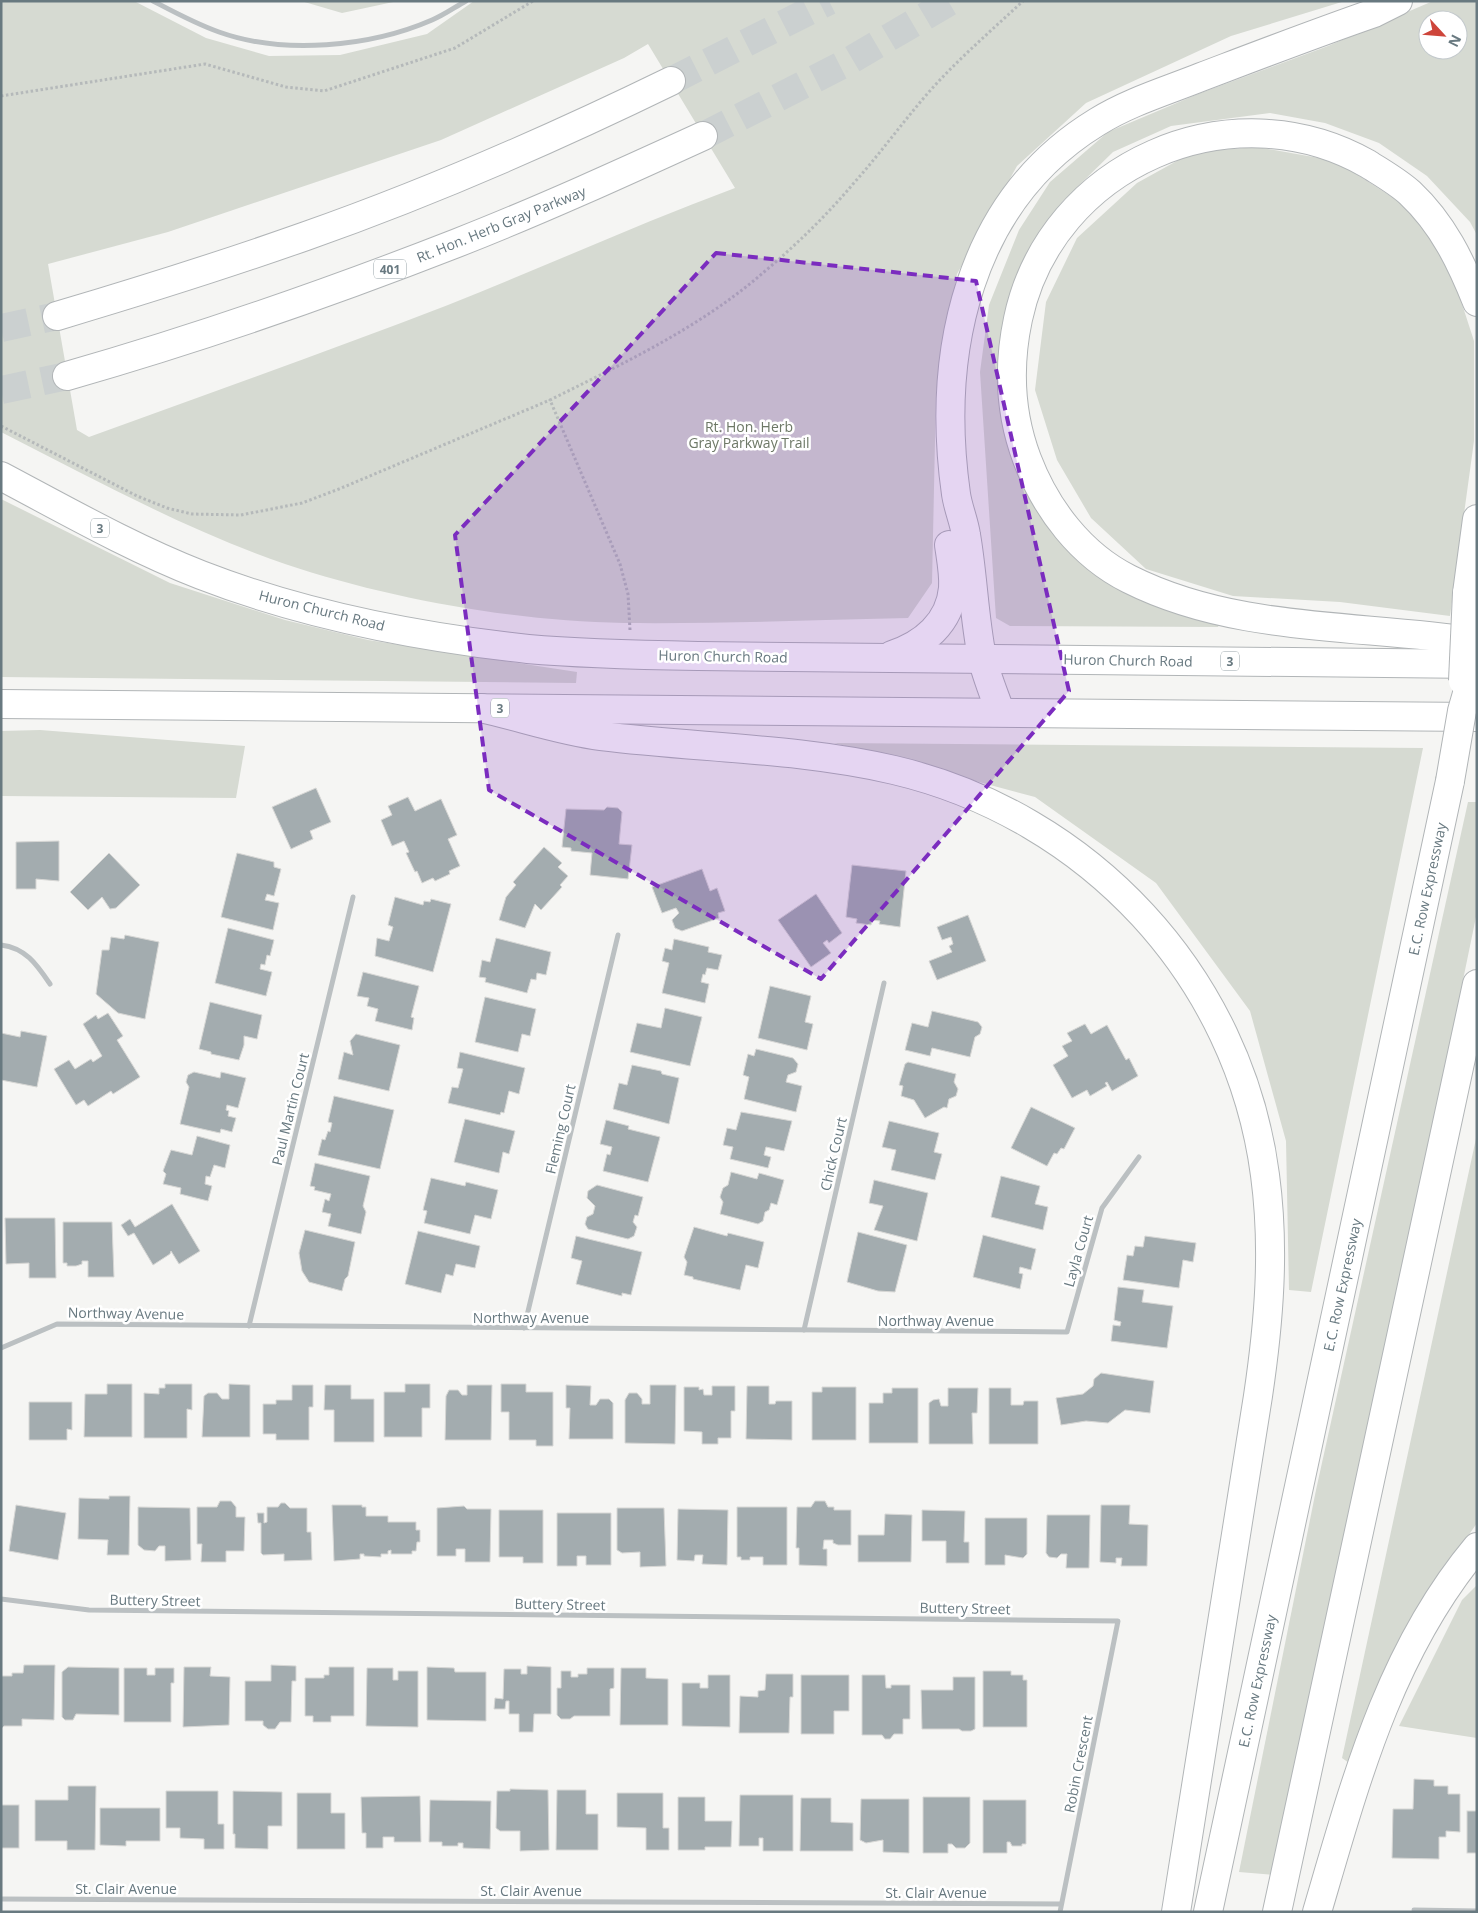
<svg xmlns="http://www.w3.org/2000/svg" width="1478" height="1913" font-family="'Open Sans',sans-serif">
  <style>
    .green { fill: #d6dad2; fill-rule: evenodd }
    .building { fill: #a3acaf; stroke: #d7d7d5 }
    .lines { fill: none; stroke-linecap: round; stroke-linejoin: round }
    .highway-tunnel { stroke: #cbd0d0; stroke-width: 28; stroke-dasharray: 28 14; stroke-linecap: butt }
    .highway-casing { stroke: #b1b5b7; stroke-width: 30 }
    .path { stroke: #b5b9ba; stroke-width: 3; stroke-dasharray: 2.5 2.5; stroke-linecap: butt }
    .street { stroke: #bbc0c2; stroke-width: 5 }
    .highway { stroke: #fff; stroke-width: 28 }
    .highway-bridge-casing { stroke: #b1b5b7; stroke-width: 30; stroke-linecap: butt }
    .highway-bridge { stroke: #fff; stroke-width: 28 }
    .marked { fill: #7b2cbf; fill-opacity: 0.2; stroke: #7b2cbf; stroke-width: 4; stroke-dasharray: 10 6; stroke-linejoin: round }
    .labels { text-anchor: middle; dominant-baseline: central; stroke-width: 5; stroke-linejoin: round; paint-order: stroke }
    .shield { fill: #fff; stroke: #95a1a6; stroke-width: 1 }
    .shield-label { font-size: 12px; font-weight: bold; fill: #687980 }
    .street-label { font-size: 14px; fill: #687980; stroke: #fff }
    .park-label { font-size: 14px; fill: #6d7866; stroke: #fff }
  </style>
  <rect width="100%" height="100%" fill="#f5f5f3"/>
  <g class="green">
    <path d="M1,1H134L206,38L269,56L340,55L427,34L474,1H1345L1231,36L1086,103L1017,166L957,274L936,393L932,583L908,618C814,620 719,624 624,623C514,621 389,599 285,564C186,530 94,479 1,432ZM648,44L735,188C638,224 544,267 448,305C329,351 209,393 89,437L77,430L48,264L168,232L441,140L624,58Z"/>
    <path d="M301,1H398L342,13Z"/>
    <path d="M1433,1H1477V235L1470,222L1427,176L1379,143L1325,123L1270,113L1171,126L1113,152L1063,201L1027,254L1004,317L1003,389L1011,457L1045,522L1222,620L1218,627L1010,626L996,618L980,372L989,305L1019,230L1050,182L1108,132L1198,94L1328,46ZM1428,20H1458V50H1428Z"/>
    <path d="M1257,147L1336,161L1409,208L1449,264L1474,341V441L1450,616L1340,602L1233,596L1146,569L1091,518L1057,460L1035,390L1046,302L1077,238L1137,183L1193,152Z"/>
    <path d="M1,499L170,583L285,620L368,640L577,672L576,683L1,677Z"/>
    <path d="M40,730L245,746L236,798L1,796V731Z"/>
    <path d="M834,743L1423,748L1311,1292L1289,1290L1286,1141L1250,1011L1156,883L1035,797Z"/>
    <path d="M1468,802H1477V912L1414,1218L1274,1875L1239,1872L1316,1490Z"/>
    <path d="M1477,1134V1523L1424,1600L1352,1765L1342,1758Z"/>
    <path d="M1477,1585V1738L1399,1726L1462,1600Z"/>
  </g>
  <g class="building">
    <path d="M316,788L331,822L310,831L313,839L291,849L272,807Z"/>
    <path d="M408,797L415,811L441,799L457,835L448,839L460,866L449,871L450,874L435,881L433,878L422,883L417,871L415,872L406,853L409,852L404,841L392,846L381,820L392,815L388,806Z"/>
    <path d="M607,807L618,808L622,812L619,844L632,845L628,879L590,875L592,853L571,851V848L562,847L566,809L604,810Z"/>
    <path d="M59,841V881L36,879V889H16V842Z"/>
    <path d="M544,847L562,863L558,867L568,876L560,885L562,887L541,910L535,904L525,928L499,920L506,897L516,885L513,882Z"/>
    <path d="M109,853L140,885L116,908L110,909L102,897L88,910L70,892Z"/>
    <path d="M237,853L274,862V867L281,869L274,896L267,894L265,900L279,903L273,930L221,917Z"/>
    <path d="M852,865L906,871L900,927L879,924L880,921L872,920L871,925L856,923L857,919L846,917Z"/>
    <path d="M702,869L710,891L717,888L725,911L718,913L719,918L682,931L675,928L672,920L679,913L676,908L662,913L652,887Z"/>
    <path d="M816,894L842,933L829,943L827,940L823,943L831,953L811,967L778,920Z"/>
    <path d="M395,897L423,905L424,901L430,902L431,899L451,904L433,972L375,956L377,938L389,941L393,927L388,925Z"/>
    <path d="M968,915L986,961L937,980L929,961L952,952L949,946L953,944L951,937L942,940L937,927Z"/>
    <path d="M228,928L274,940L270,956L267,955L265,965L261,964L260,969L272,972L266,996L215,983Z"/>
    <path d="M125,935L159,942L145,1019L118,1013L96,994L102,950H109L111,937L124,939Z"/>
    <path d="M496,938L551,952L546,975L537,973L536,980L531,979L527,993L485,982L486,978L479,977L482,960L490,962Z"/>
    <path d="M674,939L709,947L708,952L722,955L718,970L707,968L705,975L703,974L701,982L709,984L705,1003L662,993L669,963L662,961L665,948L672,950Z"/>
    <path d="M363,972L419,986L411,1017L414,1018L412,1030L375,1021L378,1009L367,1006L369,998L357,996Z"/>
    <path d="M770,986L811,996L805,1022L813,1024L807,1050L758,1038Z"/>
    <path d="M485,997L536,1009L530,1036L522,1034L518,1052L475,1042Z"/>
    <path d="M210,1002L262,1015L257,1039L244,1036V1045L239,1060L211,1054V1052L199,1049Z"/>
    <path d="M665,1008L702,1017L690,1066L630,1052L637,1023L661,1028Z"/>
    <path d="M932,1011L978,1022L982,1027L980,1034L975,1037L970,1057L932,1048L930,1056L905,1050L912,1023L928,1027Z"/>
    <path d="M108,1013L123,1036L117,1040L140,1077L113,1094L111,1091L88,1106L84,1100L76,1105L54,1069L69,1060L75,1069L91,1059L93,1062L102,1056L83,1024L96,1015L98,1019Z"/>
    <path d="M1085,1024L1091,1034L1107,1025L1126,1060L1129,1058L1138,1076L1112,1091L1107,1082L1105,1083L1107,1086L1090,1096L1087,1090L1072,1098L1053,1065L1068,1056L1062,1046L1072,1041L1067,1033Z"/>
    <path d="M21,1031L47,1036L37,1087L1,1080V1033L20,1037Z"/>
    <path d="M356,1034L400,1045L389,1091L338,1079L344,1052L353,1055L350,1041Z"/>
    <path d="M756,1049L793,1058L798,1064L796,1072L788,1075L786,1082L802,1086L796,1112L744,1099L749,1077L743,1075L748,1054L754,1056Z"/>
    <path d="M460,1052L525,1068L519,1094L509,1091L504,1113L501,1112L500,1115L448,1103L452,1087L458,1088L463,1069L457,1068Z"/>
    <path d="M908,1062L956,1074L954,1082L958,1089L956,1096L949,1099L947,1108L944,1107L925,1118L914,1100L901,1096L903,1086L899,1085L905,1064Z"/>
    <path d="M632,1065L661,1071L662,1074L679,1078L669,1124L613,1109L619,1083L627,1085Z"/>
    <path d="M194,1072L220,1078L221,1072L246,1078L238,1108L227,1105L226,1110L229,1111L228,1116L236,1118L232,1132L221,1129L220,1133L180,1124L189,1087L186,1082L188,1075Z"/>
    <path d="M334,1096L394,1110L380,1169L318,1155L322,1139L325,1140L328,1131L330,1132L332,1123L328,1122Z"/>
    <path d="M1031,1107L1075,1128L1064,1149L1061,1148L1057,1154L1054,1153L1047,1166L1011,1148Z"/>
    <path d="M741,1112L792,1121L784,1151L766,1147L764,1155L771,1157L768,1168L730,1159L733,1147L723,1145L727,1128L736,1130Z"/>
    <path d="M465,1119L515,1131L509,1154L503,1152L499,1173L454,1162Z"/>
    <path d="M606,1120L629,1126L628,1129L660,1137L648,1182L603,1171L607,1154L610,1155L612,1147L600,1144Z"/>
    <path d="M889,1121L939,1133L934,1152L942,1154L935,1180L891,1170L896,1150L882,1147Z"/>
    <path d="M197,1136L230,1145L225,1168L214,1165L210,1177L206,1176L205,1184L212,1186L208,1201L180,1194L181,1188L163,1184L166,1174L163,1171L171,1150L192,1155Z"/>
    <path d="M315,1163L370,1176L363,1206L366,1212L361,1234L328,1226L331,1214L322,1212L325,1199L329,1201L331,1194L314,1190L315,1187L310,1186Z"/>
    <path d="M731,1172L757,1179L759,1173L784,1180L777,1205L771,1203L769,1210L765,1212L763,1221L758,1224L720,1214L723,1202L720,1197L723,1188L728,1185Z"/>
    <path d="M1001,1176L1040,1186L1035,1204L1048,1207L1043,1230L991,1217Z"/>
    <path d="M431,1178L465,1186L466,1182L498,1190L491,1219L475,1215L470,1234L424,1223L427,1211L423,1210Z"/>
    <path d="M874,1180L928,1193L917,1241L874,1230L883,1206L869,1203Z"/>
    <path d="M597,1185L643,1197L638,1216L635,1215L633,1222L637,1227L634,1236L628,1239L588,1229L585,1224L587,1217L593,1214L595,1206L587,1198L588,1191Z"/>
    <path d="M172,1204L200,1251L179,1264L171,1251L170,1254L153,1265L134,1233L128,1236L121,1225L130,1219L135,1227Z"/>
    <path d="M5,1218H55L56,1278H29V1263L6,1264Z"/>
    <path d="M63,1222H112L114,1277H88V1261H82V1264L76,1266H67V1263H63Z"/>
    <path d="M694,1227L727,1236L728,1233L764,1242L758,1268L746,1265L740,1290L693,1279V1277L684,1275L687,1262L684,1257Z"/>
    <path d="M305,1230L355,1242L348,1276L345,1279L342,1291L309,1282L302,1271L299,1253Z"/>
    <path d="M418,1231L480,1246L475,1268L456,1264L453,1276L446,1274L441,1293L405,1284Z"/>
    <path d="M858,1232L907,1245L895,1292L878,1291L847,1282Z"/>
    <path d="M983,1235L1036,1249L1031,1270L1020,1267L1019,1273L1023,1274L1020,1289L973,1277Z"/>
    <path d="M576,1236L642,1252L631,1295L622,1293V1296L576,1284L582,1261L571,1258Z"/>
    <path d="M1145,1236L1196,1243L1193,1262L1183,1260L1179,1288L1123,1280L1127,1255L1133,1256L1135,1246L1143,1247Z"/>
    <path d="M1118,1287L1144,1290L1142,1302L1173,1306L1167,1348L1111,1341L1113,1325L1120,1326L1121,1322L1114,1320Z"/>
    <path d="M1101,1373L1154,1381L1150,1413L1125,1410L1108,1423L1086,1421L1061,1425L1056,1398L1083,1394L1093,1386L1094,1379Z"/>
    <path d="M107,1384H132V1437H84L85,1394H107Z"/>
    <path d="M165,1384H192V1410L187,1409V1438H144V1393L159,1394V1388H165Z"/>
    <path d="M229,1384L250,1385V1437H202L204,1396L208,1393H217L222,1399H229Z"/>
    <path d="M405,1384H430V1408H422V1437H384V1392H405Z"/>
    <path d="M501,1384H526V1392H553V1446H536V1440H509V1412H501Z"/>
    <path d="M292,1385H313V1407H309V1440H276V1434H263V1404H276V1400H292Z"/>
    <path d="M325,1385H351V1399H374V1442H334V1410H324Z"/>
    <path d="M467,1385H492L491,1440H445L446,1396L449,1390H458L462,1395H467Z"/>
    <path d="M566,1385L591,1386L590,1405H596L600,1399H609L613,1403V1439H569L570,1408H566Z"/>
    <path d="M650,1385H676L675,1444L625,1443V1400L629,1393H637L642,1399V1404H650Z"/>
    <path d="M712,1386H735V1411H731V1438H718V1444H702V1432L684,1431V1387H699V1390L703,1389L704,1395H712Z"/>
    <path d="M747,1386H769V1404H775L776,1401H792V1440L746,1439Z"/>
    <path d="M822,1387H856V1440H812V1392H822Z"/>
    <path d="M892,1388H918V1443H869V1403H883V1393H892Z"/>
    <path d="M948,1388H978L977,1413H972L973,1444H929V1403L933,1400L939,1399L941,1406H948Z"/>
    <path d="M989,1388H1011V1405H1023L1024,1401H1038V1444H989Z"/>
    <path d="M29,1402H72V1430L67,1429V1440H29Z"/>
    <path d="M109,1496H130L129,1555H107L108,1540L78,1539L79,1498L109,1499Z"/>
    <path d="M220,1501H231L236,1507V1517H245L244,1551H226V1562H201L202,1544H197V1507H217Z"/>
    <path d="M815,1501H825L828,1507H834V1510H851V1545H838L833,1543V1540H824L823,1549H827V1566L799,1565V1548H796L797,1507H811Z"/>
    <path d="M281,1503H285L290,1508H307V1532H311L312,1560L284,1561V1554L263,1555L261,1553V1523H258L257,1513H264V1523L267,1522V1507H278Z"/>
    <path d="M16,1505L66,1513L58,1560L9,1551Z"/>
    <path d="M332,1505H362V1507H366V1516H388V1522H416V1530H420V1542H417L416,1551H412V1554H391V1550L388,1551V1554H381V1557L364,1556V1554H360V1559L334,1561Z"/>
    <path d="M1101,1505H1130L1129,1524L1148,1525L1147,1566H1121L1122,1558H1116V1563L1100,1562Z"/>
    <path d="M464,1506L467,1509H491L490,1562H465V1549H456V1556H437V1508Z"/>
    <path d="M138,1507L190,1508L191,1560L165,1561V1546H159L155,1551L144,1550L138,1545Z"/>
    <path d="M737,1507H787V1565H763V1557H750V1560H741V1557H737Z"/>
    <path d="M617,1508H664L666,1566L640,1567V1552L622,1553L617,1550Z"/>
    <path d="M678,1509L728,1510L727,1565L702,1564L703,1555H695L694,1561L677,1560Z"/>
    <path d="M499,1510H543V1563H523V1557H499Z"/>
    <path d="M922,1510L965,1511L964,1542H969V1563H946V1541H922Z"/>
    <path d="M557,1513H611V1565H586V1556H577V1566H557Z"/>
    <path d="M885,1514L912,1515L911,1562H858V1535H884Z"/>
    <path d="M1047,1515H1090L1089,1568H1066L1067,1554H1061L1057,1558L1049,1557L1046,1553Z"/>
    <path d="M985,1518H1027V1554L1023,1558L1005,1555V1565H985Z"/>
    <path d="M24,1665H55L54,1720L22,1719V1726H4L1,1729V1676H12V1673H23Z"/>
    <path d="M271,1665L296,1666V1681H292L291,1722H280L275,1729H268L263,1725V1721H245V1681H271Z"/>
    <path d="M527,1666L551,1667V1714H534L533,1732H519V1714H509V1701H506L505,1709H494L495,1698L503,1699L504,1669H521V1674H527Z"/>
    <path d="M68,1667L119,1668V1715L76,1714L73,1720H65L62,1717V1672Z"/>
    <path d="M184,1667H211L210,1676L230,1677L229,1725L183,1727Z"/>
    <path d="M329,1667H354V1716H331V1722H313V1716H305V1678H324V1675H329Z"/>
    <path d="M427,1667L454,1668L455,1672H486V1721L427,1720Z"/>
    <path d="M124,1668H147V1675H155V1668H174V1683H171V1722H124Z"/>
    <path d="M367,1668H393V1680H398V1671H418V1727L366,1726Z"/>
    <path d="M587,1668H614V1688L610,1689V1716H574L570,1719H561L557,1715V1688H561V1671H571V1677H578V1674H587Z"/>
    <path d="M621,1668H646V1678L668,1679V1725H620Z"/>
    <path d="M983,1671H1011V1675H1023V1680H1027V1727H983Z"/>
    <path d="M766,1674H793V1697H790L789,1733H739L740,1696L758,1697V1691L765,1690Z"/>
    <path d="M708,1675H730V1727L682,1726V1683H700V1688H708Z"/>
    <path d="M801,1675H849V1711H834V1734H801Z"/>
    <path d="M862,1675H885L886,1688H891V1685H910V1719H903V1734H894L890,1739H885L882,1735H862Z"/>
    <path d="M953,1677H975V1729L971,1731H962L959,1729H922L921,1690H953Z"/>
    <path d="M1414,1779L1434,1780V1786H1448V1794H1460V1832L1446,1831V1837H1439V1859L1392,1858L1393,1809H1413Z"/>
    <path d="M68,1786H96L95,1850H67V1841H35V1800H68Z"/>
    <path d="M510,1789L548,1790L549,1850L520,1851V1831H500L496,1828L497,1791H510Z"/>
    <path d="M557,1790H586V1814H598V1850H556Z"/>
    <path d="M166,1791H218V1824H224V1849H204V1839L180,1838V1828H166Z"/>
    <path d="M233,1791L282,1792V1826H268V1849L235,1848V1834H233Z"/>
    <path d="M297,1793H331V1813H345V1849H297Z"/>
    <path d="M617,1793H663V1828H669V1850H646V1828L617,1827Z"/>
    <path d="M740,1795H793V1851H763V1838H759V1846H739Z"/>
    <path d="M420,1796L421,1842H394V1837H383V1848H366V1833H362L361,1797Z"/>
    <path d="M678,1797H705V1821H732L731,1847H705V1850H678Z"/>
    <path d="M923,1797H970V1843L965,1848H956L952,1844H948V1853H923Z"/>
    <path d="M801,1798H831V1822L853,1823V1851H800Z"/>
    <path d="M861,1799H909V1853L883,1852V1840L866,1843L860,1840Z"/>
    <path d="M430,1800L491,1801L490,1849L463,1848V1843H458V1846H442V1842H429Z"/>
    <path d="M983,1800H1026V1844H1022V1846H1012L1010,1842H1007V1853H983Z"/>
    <rect x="1" y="1805" width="18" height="43"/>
    <path d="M100,1808H160V1841H126V1846L100,1845Z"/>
    <rect x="1467" y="1811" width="10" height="42"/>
  </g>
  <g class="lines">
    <g class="highway-tunnel">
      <path d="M671,81L829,1"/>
      <path d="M703,136L844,64L951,1"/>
      <path d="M1,328L57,316"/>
      <path d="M1,390L67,376"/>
    </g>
    <g class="highway-casing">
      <g id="highway">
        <path d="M1477,302C1461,262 1443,224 1410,193C1398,182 1382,173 1368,164C1231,86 1051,164 1018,319C1008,366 1010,414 1027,459C1046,509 1081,555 1129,579C1236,633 1362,624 1477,642"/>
        <path d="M57,316C141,291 224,265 306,236C431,192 552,139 671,81"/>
        <path d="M67,376C200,338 329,293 457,243C541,210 622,173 703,136"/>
        <path d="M1,476C67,511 132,548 201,575C304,615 418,637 528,649C584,654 641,655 698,656L1477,664"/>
        <path d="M1467,593L1477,519"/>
        <path d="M892,655C923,645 950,623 953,588C954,574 951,559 949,545"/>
        <path d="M1,704L1477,717"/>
        <path d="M481,708C521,717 561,731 601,736C698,748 799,748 894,770C1089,816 1239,976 1265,1175C1275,1249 1269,1322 1258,1396L1176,1912"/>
        <path d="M1000,711C994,694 986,675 982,657C974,617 973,575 966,535C964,521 958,508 956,494C936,352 968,201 1097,122C1129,102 1166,91 1201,77C1259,55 1316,33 1374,13L1398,1"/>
        <path d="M1208,1912L1450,781"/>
        <path d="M1277,1912L1477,984"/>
        <path d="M1317,1912C1355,1783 1389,1652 1477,1547"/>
      </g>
    </g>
    <g class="path">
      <path d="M1,96L205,64L286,87L324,91L455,48L533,1"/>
      <path d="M1,426L137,496L167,508L192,514L241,515L302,503L339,489L550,400"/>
      <path d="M630,630L628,594L620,564L550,400C624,363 701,327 764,272C796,245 826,216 853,184C879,155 902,123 928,93C957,60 991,31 1023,1"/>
    </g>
    <g class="street">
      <path d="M153,1C174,12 196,24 219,32C283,55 370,47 432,20C444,15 455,7 466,1"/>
      <path d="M1,945C26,948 37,965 50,984"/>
      <path d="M249,1326L353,897"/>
      <path d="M524,1328L618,935"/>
      <path d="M804,1330L884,983"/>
      <path d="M1,1348L57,1324L1067,1332L1102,1208L1139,1157"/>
      <path d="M1,1599L89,1610L1118,1621L1060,1912"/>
      <path d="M1,1899L1061,1904"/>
      <path d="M1414,1910L1477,1911"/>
    </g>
    <use href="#highway" class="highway"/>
    <g class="highway-bridge-casing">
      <g id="highway-bridge">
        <path d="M1463,681L1467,593"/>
        <path d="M1450,781L1462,711L1477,659"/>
      </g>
    </g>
    <use href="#highway-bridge" class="highway-bridge"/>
  </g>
  <path class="marked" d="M716,253L976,281L1069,691L821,979L489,790L455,535Z"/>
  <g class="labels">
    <g class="shield">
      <rect x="374" y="259.5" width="32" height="19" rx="4"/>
      <rect x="91" y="518.5" width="18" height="19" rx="4"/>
      <rect x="1221" y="651.5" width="18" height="19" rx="4"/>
      <rect x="491" y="698.5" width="18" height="19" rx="4"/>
    </g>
    <g class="shield-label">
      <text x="390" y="269">401</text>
      <text x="100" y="528">3</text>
      <text x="1230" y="661">3</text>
      <text x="500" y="708">3</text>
    </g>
    <g class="street-label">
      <text transform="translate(501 224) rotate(-22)">Rt. Hon. Herb Gray Parkway</text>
      <text transform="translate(322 610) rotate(14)">Huron Church Road</text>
      <text transform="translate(723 656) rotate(1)">Huron Church Road</text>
      <text transform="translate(1128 660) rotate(1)">Huron Church Road</text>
      <text transform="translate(1427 889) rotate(-78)">E.C. Row Expressway</text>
      <text transform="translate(290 1109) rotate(-76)">Paul Martin Court</text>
      <text transform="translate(560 1129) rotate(-77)">Fleming Court</text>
      <text transform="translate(833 1154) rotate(-77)">Chick Court</text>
      <text transform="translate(1078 1251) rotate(-74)">Layla Court</text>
      <text transform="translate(1342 1285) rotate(-78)">E.C. Row Expressway</text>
      <text transform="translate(126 1313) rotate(1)">Northway Avenue</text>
      <text x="531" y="1317">Northway Avenue</text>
      <text x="936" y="1320">Northway Avenue</text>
      <text transform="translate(155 1600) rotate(1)">Buttery Street</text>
      <text transform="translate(560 1604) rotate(1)">Buttery Street</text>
      <text transform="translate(965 1608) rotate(1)">Buttery Street</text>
      <text transform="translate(1257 1681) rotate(-78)">E.C. Row Expressway</text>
      <text transform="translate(1078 1764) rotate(-79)">Robin Crescent</text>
      <text x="126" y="1888">St. Clair Avenue</text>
      <text x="531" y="1890">St. Clair Avenue</text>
      <text x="936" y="1892">St. Clair Avenue</text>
    </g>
    <g class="park-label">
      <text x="749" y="426">Rt. Hon. Herb<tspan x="749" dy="16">Gray Parkway Trail</tspan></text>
    </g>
  </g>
  <rect width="1478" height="1913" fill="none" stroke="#687980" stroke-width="5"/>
  <g transform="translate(1443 35) rotate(116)"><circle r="24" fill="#ffffff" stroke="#c3c9cc"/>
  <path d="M0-4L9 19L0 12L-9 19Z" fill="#ce453a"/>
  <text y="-8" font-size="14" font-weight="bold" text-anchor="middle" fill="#687980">N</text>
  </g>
</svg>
